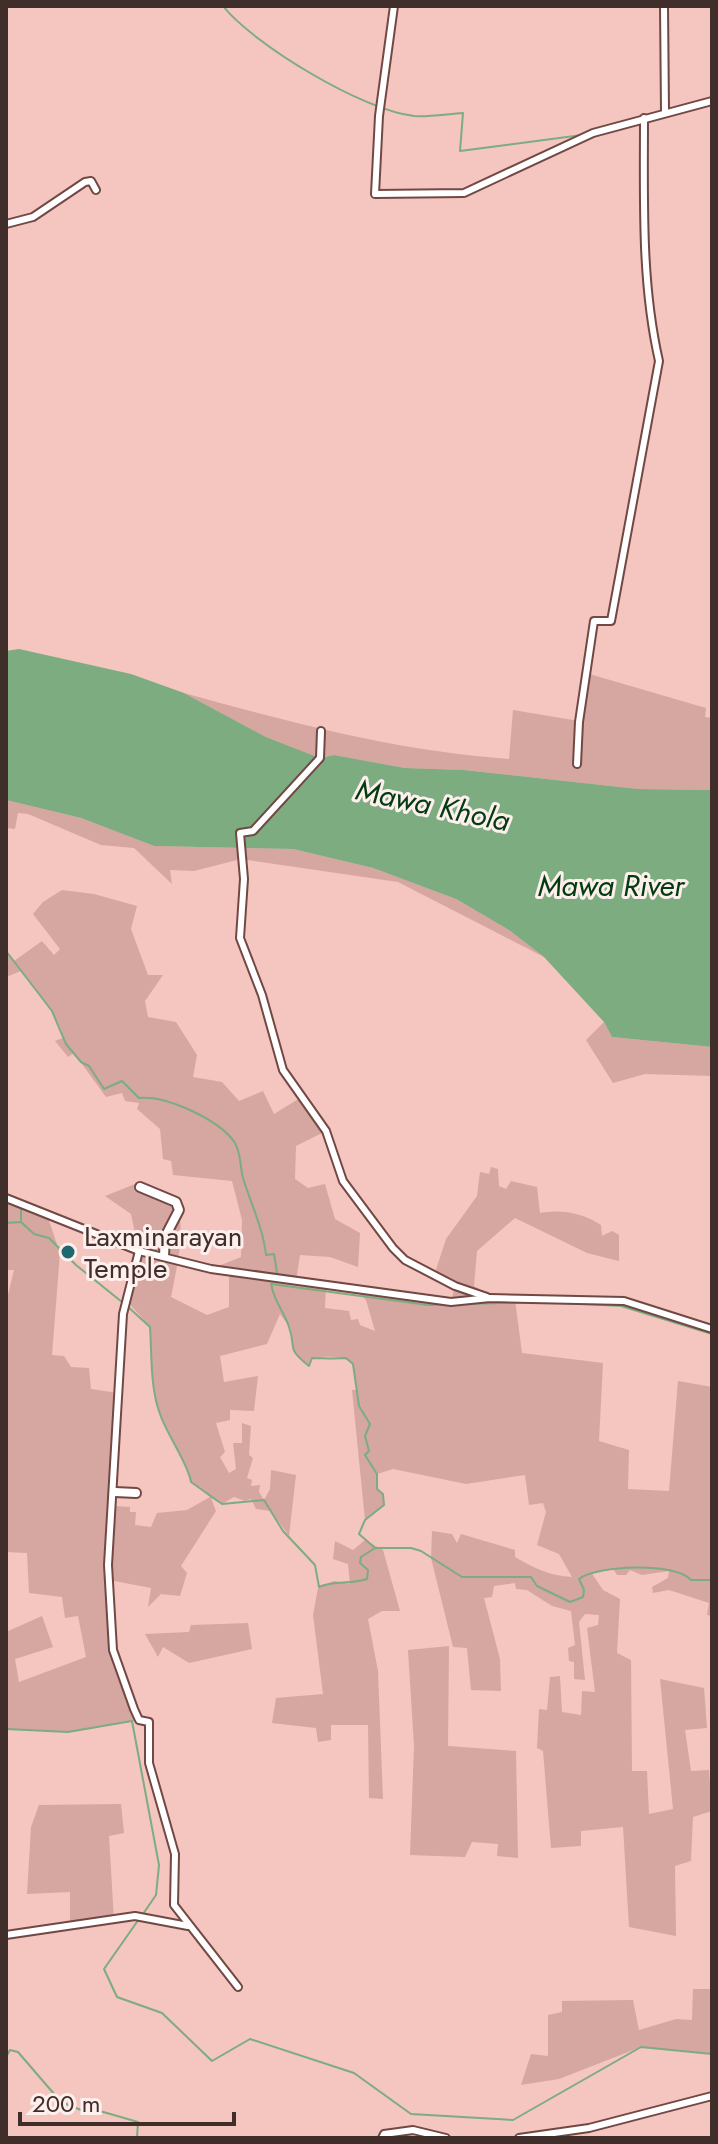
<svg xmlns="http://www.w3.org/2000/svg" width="718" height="2144" font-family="Jost,sans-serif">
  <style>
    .green { fill: #d6a6a0 }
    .water { fill: #7cac80 }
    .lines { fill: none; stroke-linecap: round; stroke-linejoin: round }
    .stream { stroke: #7cac80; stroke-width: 2 }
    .minor-casing { stroke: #714844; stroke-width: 10 }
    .tertiary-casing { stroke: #714844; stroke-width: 12 }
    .minor { stroke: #fff; stroke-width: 6 }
    .tertiary { stroke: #fff; stroke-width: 8 }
    .poi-dot { fill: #1d6871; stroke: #feefed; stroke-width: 3 }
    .labels { text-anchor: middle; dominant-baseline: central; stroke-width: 6; stroke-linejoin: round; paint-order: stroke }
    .poi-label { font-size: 28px; fill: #402e2b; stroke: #feefed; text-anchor: start }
    .water-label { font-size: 30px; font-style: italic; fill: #033b10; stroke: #feefed }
  </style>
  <rect width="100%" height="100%" fill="#f5c5bf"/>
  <g class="green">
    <path d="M586,673L706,708L705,717L712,718V790L638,789L464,770L405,768L334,755L320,758L266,737L184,693C292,723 397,751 509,759L513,710L579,721Z"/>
    <path d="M6,800L81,818L154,846L293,849L373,868L456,899L509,930L544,957L398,882L241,859L194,871L170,870L172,884L134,848L101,845L28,814L18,813L15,829L6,828Z"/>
    <path d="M62,890L94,894L137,906L131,929L148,975H163L145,1001L148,1017L176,1022L197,1055L193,1077L222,1082L239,1101L263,1091L274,1114L300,1098L326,1131L296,1146L295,1179L308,1188L325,1184L335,1219L360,1233L358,1267L330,1257L300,1255L296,1281L326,1286L325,1308L349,1311L351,1320L358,1319L360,1325L375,1331L366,1300L357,1291L451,1302L455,1286L435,1273L446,1239L477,1196L480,1172L489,1174L491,1167L498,1169L499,1186L506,1189L511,1181L537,1187L540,1213C563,1209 582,1213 601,1225L602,1236L612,1231L619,1235V1261L587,1253L515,1218L477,1251L474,1286L497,1299L515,1300L522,1353L603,1363L599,1441L629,1450L628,1489L669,1491L678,1381L712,1387V1616L707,1615L709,1603L669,1590L653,1593L652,1587L668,1578L669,1571L642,1575L630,1570L626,1575H617L614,1570L591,1572L603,1590L620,1599L617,1653L631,1660L632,1771H647L649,1814L673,1809L660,1679L704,1688L707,1728L685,1730L691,1771L709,1770L712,1811L693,1817L691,1861L675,1866L676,1936L629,1927L623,1827L581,1831V1846L551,1848L543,1751L537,1748L539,1709L547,1710L550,1677L560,1676L562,1712L581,1715L582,1691L595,1692L587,1628L598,1625L599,1615L585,1614L579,1622L585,1680L574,1679V1662L569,1661L568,1648L575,1645L571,1611L552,1606L527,1590L516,1589L515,1583L494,1586L492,1597L484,1598L500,1659L501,1691L471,1690L467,1648L453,1647L431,1558L432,1531L452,1534L457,1543L461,1534L515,1550V1557C534,1568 550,1576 572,1577L559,1554L537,1545L546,1512L543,1503L529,1505L525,1475L466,1484L393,1469L377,1474V1489L383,1494L384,1505L365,1520L352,1390H357L353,1364C345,1355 323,1356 312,1358L309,1366L293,1351L291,1329L280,1314L267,1344L220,1356L224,1382L258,1376L254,1411L230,1410V1420L216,1423L225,1452L220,1457L229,1473L236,1469L233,1443H242V1423L251,1426L249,1455L253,1458L247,1478L252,1480L251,1486L260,1485L259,1492L264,1500L270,1489L271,1470L296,1475L289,1536L271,1511L256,1509L251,1499L245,1501L234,1497L222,1504L211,1498L216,1511L181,1566L187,1573L180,1596L161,1594L148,1607L151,1588L109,1580L110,1633L139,1720L68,1732L6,1729V1632L42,1616L53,1647L15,1659L19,1682L86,1657L78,1616L65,1618L62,1597L29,1593L27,1553L6,1552V1303L14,1270H6V1198L47,1215L60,1253L52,1355L64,1356L71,1367L89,1368L91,1389L118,1393L114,1506L130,1507V1512H136L135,1525L151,1527L157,1513L187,1510L210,1497L191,1482C188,1465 168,1434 160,1414C150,1387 152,1356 150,1327L126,1300L139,1251L131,1214L105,1196L140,1182V1187L176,1202C187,1229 176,1270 171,1297L207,1315L229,1307V1272L211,1269L241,1257L242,1220L232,1181L173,1175L171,1161L163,1159L160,1129L137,1109L139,1103L125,1101L122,1093L106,1097L74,1053L68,1057L55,1041L63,1038L62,1031L52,1011L21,971L6,977V951L14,961L42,941L54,955L60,949L33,914L43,902Z"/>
    <path d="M604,1022L612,1037L712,1047V1076L645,1074L613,1083L586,1040Z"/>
    <path d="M365,1540L383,1550L400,1611H382L368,1619L378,1671L383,1799L369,1798L368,1725H331V1740L318,1742L316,1728L272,1723L276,1698L323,1694L313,1615L318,1588L334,1581L350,1584L348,1564L333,1559L335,1541L353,1550Z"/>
    <path d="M248,1623L252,1649L189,1663L163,1647L158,1657L145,1634L189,1632L191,1625Z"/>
    <path d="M449,1646L448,1746L516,1751L518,1858L497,1856L498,1844L472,1842L465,1857L410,1855L414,1746L408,1650Z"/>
    <path d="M121,1804L124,1833L109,1836L114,1921L70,1927V1892L27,1894L31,1827L39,1805Z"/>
    <path d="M693,1989H712V2054L641,2047L559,2079L521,2085L531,2054L548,2056V2015L562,2012V2001L633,2000L639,2030L676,2019L692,2020Z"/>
  </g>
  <path class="water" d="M19,649L131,674L184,693L266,737L320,758L334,755L405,768L464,770L638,789L712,790V1047L612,1037L604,1022L544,957L509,930L456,899L373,868L293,849L154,846L81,818L6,800V651Z"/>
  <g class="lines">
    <g class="stream">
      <path d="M223,6C254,45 364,111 414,116C429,117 447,114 463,113L460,151L582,135"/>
      <path d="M6,951L52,1011L66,1044L81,1062L89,1066L104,1089L122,1081L139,1098C166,1095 220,1120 235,1143C241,1153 240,1167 243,1178C251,1204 263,1228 266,1255L274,1254L277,1273"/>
      <path d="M21,1220V1207"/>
      <path d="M6,1223L21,1222L34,1234L49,1238L76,1265L122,1302"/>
      <path d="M547,1302L621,1306L712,1334"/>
      <path d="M126,1305L150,1327C152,1356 150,1387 160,1414C167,1435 188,1463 191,1482L222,1504L264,1500L283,1531L315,1565L319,1587C335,1580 349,1585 367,1579L368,1570L360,1563L361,1557L375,1548H411L421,1551L462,1577H531L537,1586L570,1602L583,1597L584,1590L579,1579C596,1565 676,1562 691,1580H712"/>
      <path d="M374,1547L359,1534L365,1520L384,1505L383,1494L377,1489V1474L365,1455L369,1451L365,1436L370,1424L359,1406L353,1364L346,1358C334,1359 323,1358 312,1358L309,1366C285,1347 297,1349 289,1327C284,1311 275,1304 271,1284L428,1305L533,1302"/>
      <path d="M6,1729L68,1732L132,1721L159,1865L156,1895L143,1914"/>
      <path d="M139,1919L104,1969L117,1997L162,2013L212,2061L250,2039L354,2073L411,2114L513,2120L641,2047L712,2054"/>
      <path d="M6,2057L10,2050L18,2052L61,2102L86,2112L93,2109L138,2122L137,2138"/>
    </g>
    <g class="minor-casing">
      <g id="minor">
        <path d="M394,6L379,116L375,194L464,193L593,133L712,101"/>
        <path d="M664,6L665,112"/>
        <path d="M6,224L33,217L85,182L91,181L96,190"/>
        <path d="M321,731L320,758L253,831L240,833L244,879L240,938L262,995L283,1070L326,1131L343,1181L393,1248L405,1260L455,1286L487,1297"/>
        <path d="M577,764L579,722L594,621H611L659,361C641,282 644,200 644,118"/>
        <path d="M6,1198L139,1251L211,1269L451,1302L490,1298L624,1301L712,1329"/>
        <path d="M139,1251L123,1314L108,1565L113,1650L134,1709L139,1720L149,1722V1763L175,1854L174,1905L238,1987"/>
        <path d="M6,1935L135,1916L188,1926"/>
        <path d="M382,2138L384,2134L413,2130L446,2138"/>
        <path d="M519,2138L589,2128L712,2096"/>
      </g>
    </g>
    <g class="tertiary-casing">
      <g id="tertiary">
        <path d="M140,1187L176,1202L179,1210L165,1237L164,1256"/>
        <path d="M115,1492L136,1493"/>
      </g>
    </g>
    <use href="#minor" class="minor"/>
    <use href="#tertiary" class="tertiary"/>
  </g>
  <circle class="poi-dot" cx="68" cy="1252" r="8"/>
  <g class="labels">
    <g class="poi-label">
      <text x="84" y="1236">Laxminarayan<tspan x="84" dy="32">Temple</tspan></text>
    </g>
    <g class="water-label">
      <text transform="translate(433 805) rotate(12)">Mawa Khola</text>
      <text x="611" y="885">Mawa River</text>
    </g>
  </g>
  <rect width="718" height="2144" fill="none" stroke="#402e2b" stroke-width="16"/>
  <path d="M20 2112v12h214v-12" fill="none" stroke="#402e2b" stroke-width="4"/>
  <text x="32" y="2112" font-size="24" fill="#402e2b" stroke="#feefed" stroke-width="6" paint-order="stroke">200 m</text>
</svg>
